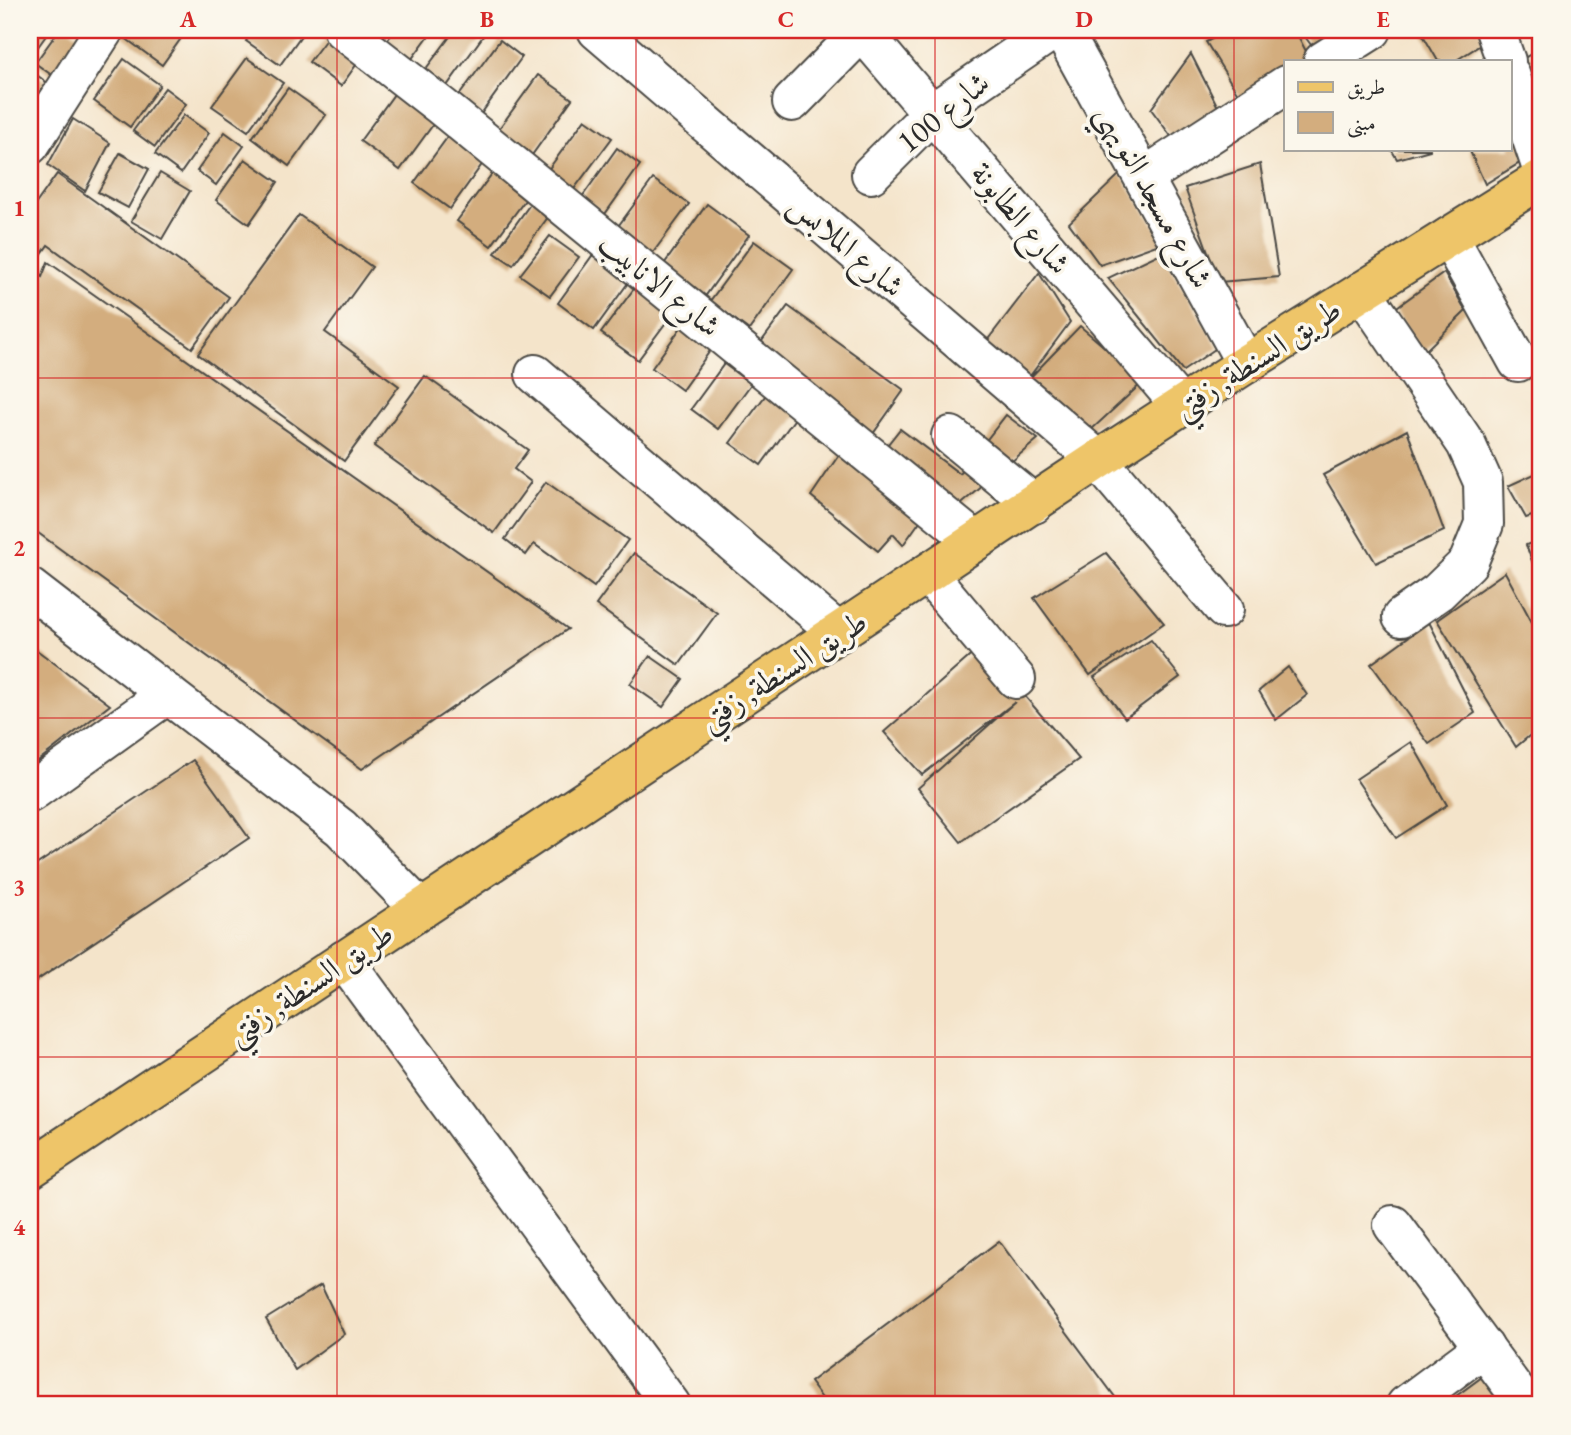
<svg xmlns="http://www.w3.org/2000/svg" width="1571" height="1435" font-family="'EB Garamond',Amiri,serif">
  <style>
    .building { fill: #d3ad7e }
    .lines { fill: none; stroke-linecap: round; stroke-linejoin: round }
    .minor-casing { stroke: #494743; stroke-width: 42 }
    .major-casing { stroke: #494743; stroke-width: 42 }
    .minor { stroke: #fff; stroke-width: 38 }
    .major { stroke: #eec569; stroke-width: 38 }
    .grid { fill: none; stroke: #d62828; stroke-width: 2; stroke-opacity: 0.55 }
    .labels { text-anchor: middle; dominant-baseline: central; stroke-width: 7; stroke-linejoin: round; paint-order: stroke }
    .street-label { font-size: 32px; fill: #2b2b2b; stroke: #fbf7ec }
    .neatline { fill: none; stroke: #d62828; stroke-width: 2.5 }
    .grid-label { font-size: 23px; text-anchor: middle; font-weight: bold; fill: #d62828 }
  </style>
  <rect width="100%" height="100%" fill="#fbf7ec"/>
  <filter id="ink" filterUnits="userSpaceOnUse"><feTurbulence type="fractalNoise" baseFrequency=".0143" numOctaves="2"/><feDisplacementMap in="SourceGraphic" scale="14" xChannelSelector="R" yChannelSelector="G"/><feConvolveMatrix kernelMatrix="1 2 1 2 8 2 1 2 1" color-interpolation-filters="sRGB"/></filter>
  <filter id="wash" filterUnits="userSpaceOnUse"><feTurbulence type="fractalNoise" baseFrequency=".00686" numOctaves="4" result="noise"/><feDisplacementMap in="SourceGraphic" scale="28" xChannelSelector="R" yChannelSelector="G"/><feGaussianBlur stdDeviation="1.57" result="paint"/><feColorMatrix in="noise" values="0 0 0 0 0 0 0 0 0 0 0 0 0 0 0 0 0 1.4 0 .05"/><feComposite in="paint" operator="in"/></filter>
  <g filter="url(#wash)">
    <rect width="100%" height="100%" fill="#f4e4ca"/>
    <g id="blocks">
      <g class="building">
        <path d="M30,30H50L30,58Z"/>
        <path d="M59,30H70L87,42L60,81L35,63Z"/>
        <path d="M124,30H187L162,65L121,35Z"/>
        <path d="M254,30H305L280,65L246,41Z"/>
        <path d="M333,30L366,51L341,86L309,62Z"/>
        <path d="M395,30H433L405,68L380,50Z"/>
        <path d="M455,30H483L486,32L441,94L419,78Z"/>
        <path d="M1229,30H1295L1310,59L1306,61H1286V73L1241,99L1206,42Z"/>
        <path d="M1300,30H1343L1314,49Z"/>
        <path d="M1420,30H1480L1485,42L1455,61H1438Z"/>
        <path d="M500,40L522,57L473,125L450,108Z"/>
        <path d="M1191,54L1222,115L1176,143L1151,109Z"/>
        <path d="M1531,54L1541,77V150L1485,184L1469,149H1510V67Z"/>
        <path d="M247,58L283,83L248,131L212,106Z"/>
        <path d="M124,59L160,85L130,127L94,101Z"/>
        <path d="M30,70L61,93L30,136Z"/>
        <path d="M538,75L572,99L527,162L493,137Z"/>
        <path d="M400,86L440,115L400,170L360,141Z"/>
        <path d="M165,88L186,104L155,147L133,131Z"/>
        <path d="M288,88L326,115L289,166L252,138Z"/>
        <path d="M184,115L209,133L181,173L155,154Z"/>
        <path d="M73,119L110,143L85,191L48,165Z"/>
        <path d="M585,119L612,138L574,189L548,170Z"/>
        <path d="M452,131L488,156L450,209L414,183Z"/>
        <path d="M225,132L244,146L216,185L197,171Z"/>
        <path d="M617,148L640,165L605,214L582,197Z"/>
        <path d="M1391,149H1430V150L1397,159Z"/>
        <path d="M120,153L149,169L128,208L98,192Z"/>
        <path d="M245,159L278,182L249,224L216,200Z"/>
        <path d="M1260,164L1279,277L1219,282L1185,188Z"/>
        <path d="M497,167L531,192L491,246L457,221Z"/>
        <path d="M160,173L190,191L162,239L131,221Z"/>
        <path d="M57,174L229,297L192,348L48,245L36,262L30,257V212Z"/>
        <path d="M1120,174L1165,242L1100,265L1069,223Z"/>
        <path d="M653,179L689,204L652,254L616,229Z"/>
        <path d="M536,196L554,209L513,265L495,253Z"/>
        <path d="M707,204L749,235L704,298L662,267Z"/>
        <path d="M299,215L372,267L325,332L399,386L344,461L198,354Z"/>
        <path d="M550,236L579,257L550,296L520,275Z"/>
        <path d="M754,241L793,269L749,330L710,301Z"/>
        <path d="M597,249L633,276L594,330L558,303Z"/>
        <path d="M1161,253L1218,347L1183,371L1108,278Z"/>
        <path d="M48,262L568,629L362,769L30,527V271L42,277Z"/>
        <path d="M1039,273L1070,322L1024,384L1080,326L1144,381L1077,443L976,355Z"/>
        <path d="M1444,273L1466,311L1423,353L1394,309Z"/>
        <path d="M636,286L673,313L638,360L601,333Z"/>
        <path d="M788,306L904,390L870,438L753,353Z"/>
        <path d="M687,319L717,341L682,390L652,368Z"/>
        <path d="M724,364L751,384L718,429L691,409Z"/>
        <path d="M425,376L528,450L514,469L531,482L494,533L374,446Z"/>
        <path d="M774,384L804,406L761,465L730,443Z"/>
        <path d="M1006,415L1038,439L957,508L881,453L900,429L960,474Z"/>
        <path d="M1407,430L1444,531L1376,563L1323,475Z"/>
        <path d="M843,449L925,514L903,545L893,534L878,551L811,496Z"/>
        <path d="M1541,471V513L1526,518L1508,486Z"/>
        <path d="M546,482L628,540L594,587L534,544L526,555L505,539Z"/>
        <path d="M1541,539V585L1526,545Z"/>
        <path d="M634,553L717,613L679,665L596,605Z"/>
        <path d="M1106,553L1164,623L1090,675L1034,598Z"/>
        <path d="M1505,572L1541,639V726L1516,747L1437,620Z"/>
        <path d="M1429,622L1475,713L1429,744L1371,664Z"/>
        <path d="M1151,640L1180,677L1125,718L1094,677Z"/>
        <path d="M985,643L1023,694L1079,759L961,842L918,788L1015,702L922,775L884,732Z"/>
        <path d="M30,645L110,705L30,767Z"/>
        <path d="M650,656L683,679L663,707L630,684Z"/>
        <path d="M1288,667L1307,695L1276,720L1259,691Z"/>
        <path d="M1411,742L1447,805L1396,838L1356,779Z"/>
        <path d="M193,760L249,838L30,985V869Z"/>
        <path d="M999,1241L1121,1405H827L810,1382Z"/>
        <path d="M321,1285L344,1334L295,1370L266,1319Z"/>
        <path d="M1497,1366L1526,1405H1444Z"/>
      </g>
    </g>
  </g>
  <g filter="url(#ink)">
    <use href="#blocks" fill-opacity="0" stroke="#494743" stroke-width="2"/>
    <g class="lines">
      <g class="minor-casing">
        <g id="minor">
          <path d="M343,30L441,106L975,541"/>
          <path d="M597,30L1098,460L1224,609"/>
          <path d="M861,30L1181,406"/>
          <path d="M1062,30L1246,364"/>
          <path d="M1495,30L1506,61"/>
          <path d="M1323,61L1372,30"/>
          <path d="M1510,74L1541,166"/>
          <path d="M792,102L863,30"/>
          <path d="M30,145L104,30"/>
          <path d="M871,174L932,113L1053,30"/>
          <path d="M1144,177L1286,85"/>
          <path d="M1449,237L1518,362"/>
          <path d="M1362,291L1466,444L1483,482L1484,524L1468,563L1438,592L1402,617"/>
          <path d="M535,374L839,633"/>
          <path d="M951,436L1034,504"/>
          <path d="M928,574L1016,679"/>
          <path d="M30,588L341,828L420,909"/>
          <path d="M30,793L168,694"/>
          <path d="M344,960L671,1405"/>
          <path d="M1393,1225L1526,1405"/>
          <path d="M1406,1405L1484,1347"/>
        </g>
      </g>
      <g class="major-casing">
        <path id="major" d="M30,1169L1098,460L1246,364L1541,179"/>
      </g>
      <use href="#minor" class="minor"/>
      <use href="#major" class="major"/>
    </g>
  </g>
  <path class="grid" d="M337,30V1405M636,30V1405M935,30V1405M1234,30V1405M30,378H1541M30,718H1541M30,1057H1541"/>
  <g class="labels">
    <g class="street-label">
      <text transform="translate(943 112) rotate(-39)">شارع 100</text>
      <text transform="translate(1155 196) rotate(61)">شارع مسجد النويهي</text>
      <text transform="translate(1021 218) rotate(50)">شارع الطابونة</text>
      <text transform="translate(847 245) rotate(41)">شارع الملابس</text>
      <text transform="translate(660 284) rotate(39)">شارع الانابيب</text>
      <text transform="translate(1257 358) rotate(-33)">طريق السنطة, زفتي</text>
      <text transform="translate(783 670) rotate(-33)">طريق السنطة, زفتي</text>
      <text transform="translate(310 983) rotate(-34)">طريق السنطة, زفتي</text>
    </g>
  </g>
  <rect width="1571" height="1435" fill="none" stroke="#fbf7ec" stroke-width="77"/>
  <rect x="1284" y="60" width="228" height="91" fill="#fbf7ec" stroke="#a8a59f" stroke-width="2"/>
  <rect x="1298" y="82" width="35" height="10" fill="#eec569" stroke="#a8a59f" stroke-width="2"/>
  <text x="1347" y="94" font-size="21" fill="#2b2b2b">طريق</text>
  <rect x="1298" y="112" width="35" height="21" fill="#d3ad7e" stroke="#a8a59f" stroke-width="2"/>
  <text x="1347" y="130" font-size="21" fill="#2b2b2b">مبنى</text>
  <rect x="38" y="38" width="1494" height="1358" class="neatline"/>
  <g class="grid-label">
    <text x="188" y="27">A</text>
    <text x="487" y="27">B</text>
    <text x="786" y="27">C</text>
    <text x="1084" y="27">D</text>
    <text x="1383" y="27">E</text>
    <text x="19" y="216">1</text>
    <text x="19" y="556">2</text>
    <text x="19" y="895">3</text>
    <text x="19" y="1235">4</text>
  </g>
</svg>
